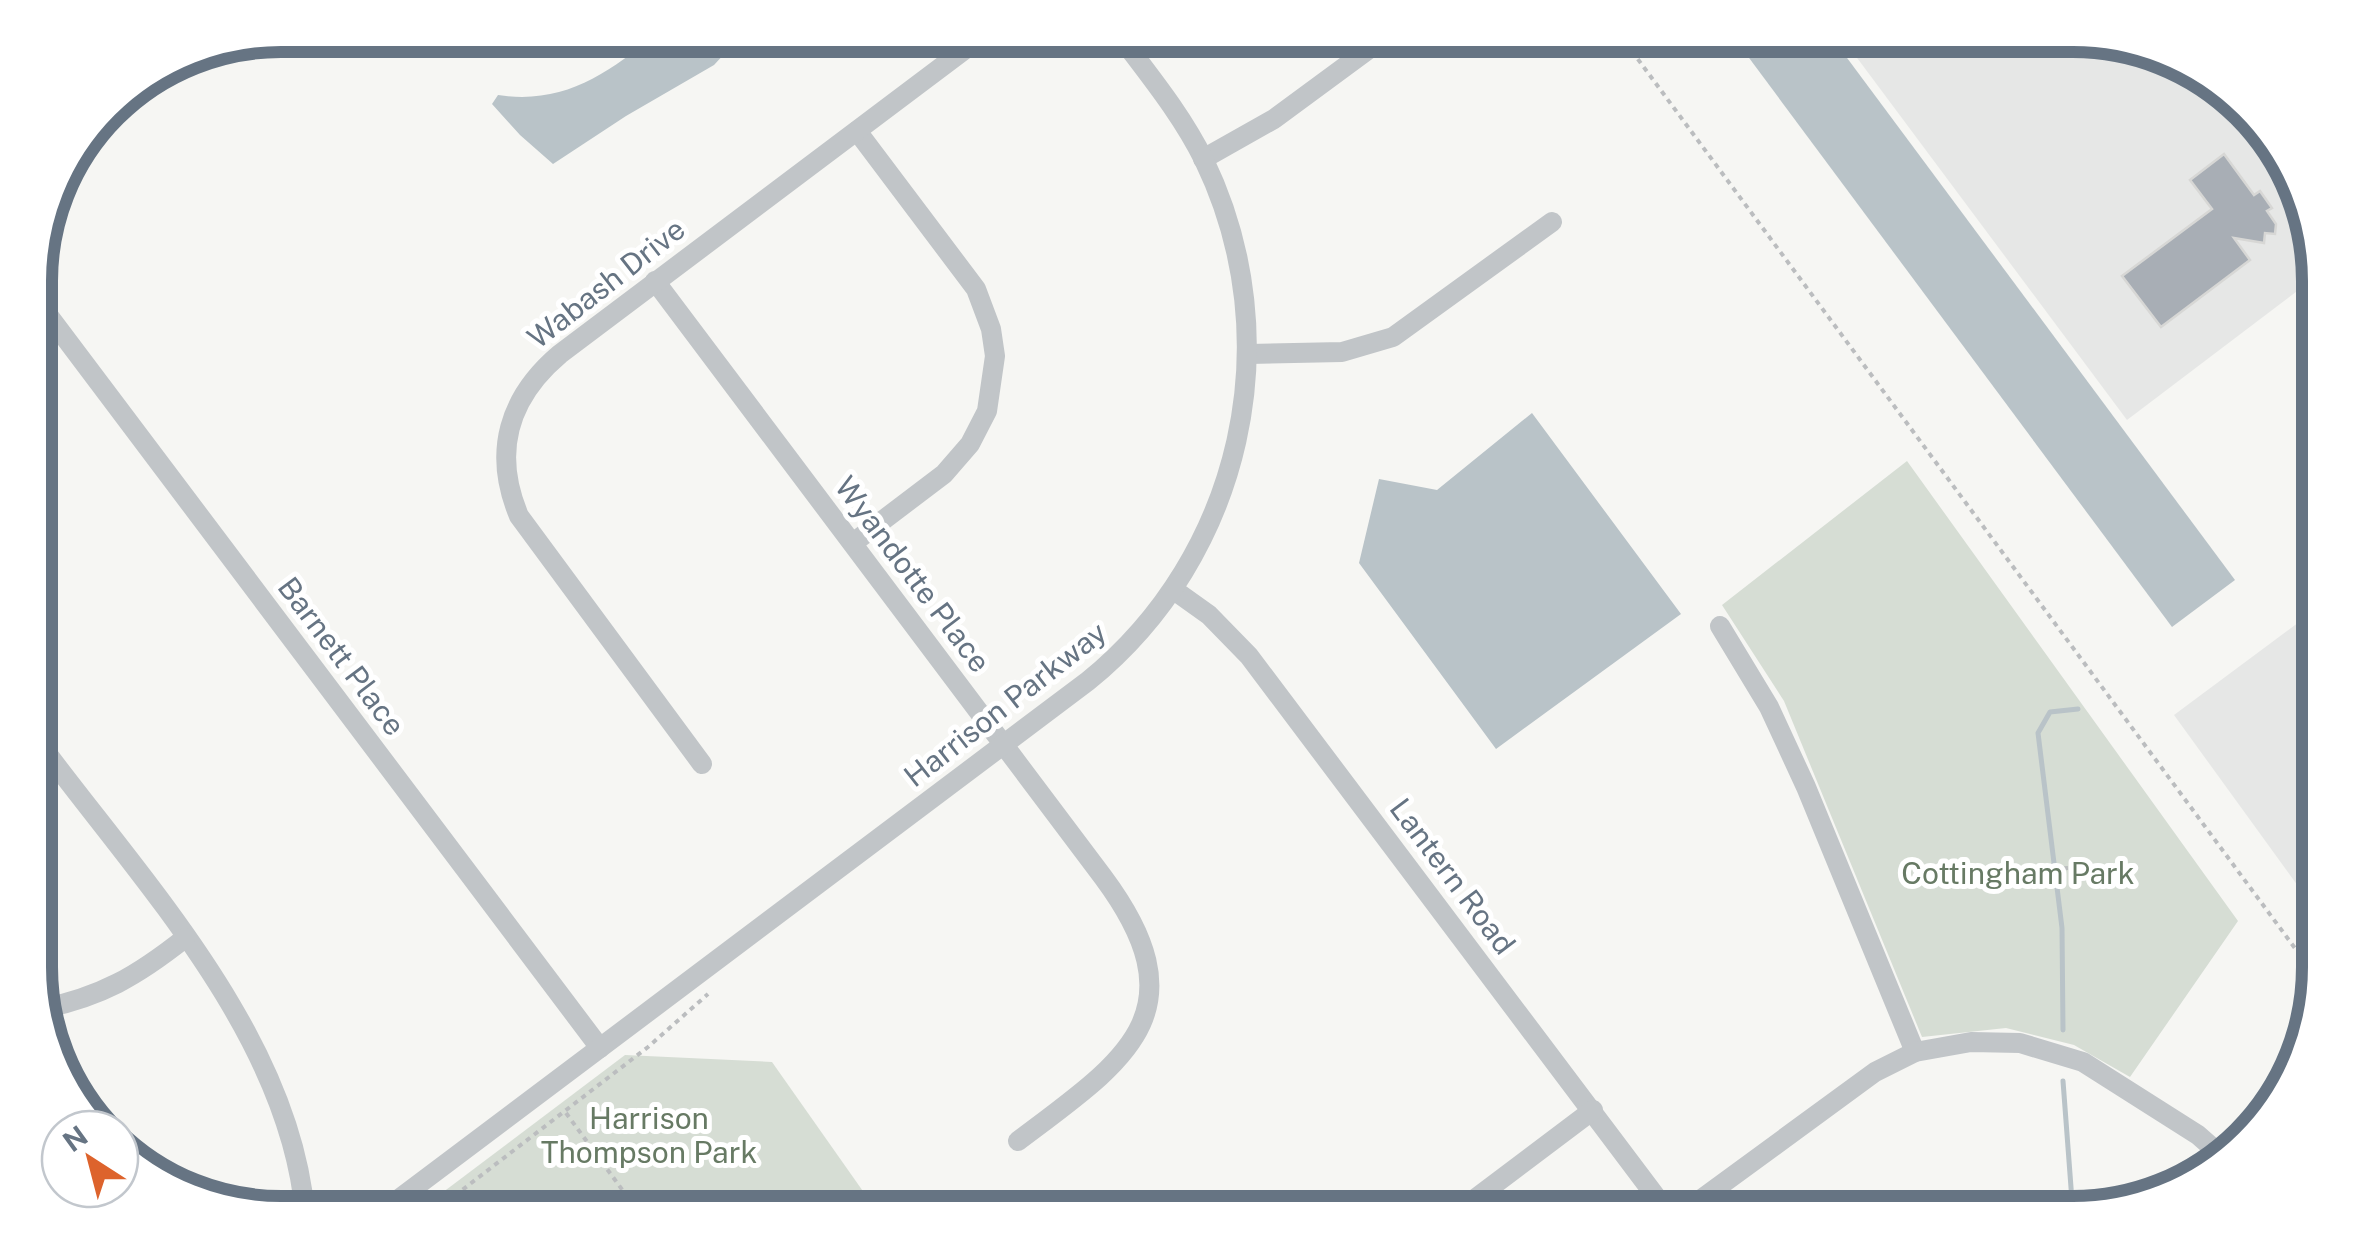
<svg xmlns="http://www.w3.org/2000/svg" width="2354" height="1249" font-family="'Public Sans',sans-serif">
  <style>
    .built { fill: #e6e7e6 }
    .green { fill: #d6ddd4 }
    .water { fill: #b9c3c8 }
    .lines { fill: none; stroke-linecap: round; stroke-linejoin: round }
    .stream { stroke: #b9c3c8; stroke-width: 5 }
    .building { fill: #a8aeb5; stroke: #d7d7d5; stroke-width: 2.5 }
    .path { stroke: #bbbdbf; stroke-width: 4; stroke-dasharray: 5 5; stroke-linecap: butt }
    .street { stroke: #c1c5c8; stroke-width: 20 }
    .labels { text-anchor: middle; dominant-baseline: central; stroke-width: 10; stroke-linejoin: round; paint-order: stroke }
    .street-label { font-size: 30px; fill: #667483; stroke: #fff }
    .park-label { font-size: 30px; fill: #677a64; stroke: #fff }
    .rim { fill: none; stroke: #667483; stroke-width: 12 }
  </style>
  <rect width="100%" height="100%" fill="#f6f6f3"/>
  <g class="built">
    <path d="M1840,35H2073L2182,61L2277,144L2317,250V276L2127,420Z"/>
    <path d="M2318,608L2319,915L2174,715Z"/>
  </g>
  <g class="green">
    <path d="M1907,461L2238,921L2130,1077L2074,1045L2006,1028L1922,1037L1784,701L1722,605Z"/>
    <path d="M625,1055L772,1062L879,1214H414Z"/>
  </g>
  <g class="water">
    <path d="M655,35H750L727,51L714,65L626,116L553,164L520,135L492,104L498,95C563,105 607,74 655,35Z"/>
    <path d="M1732,35H1830L2235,580L2172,627Z"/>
    <path d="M1532,413L1681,614L1496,749L1359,563L1379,479L1437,490Z"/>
  </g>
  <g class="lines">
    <g class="stream">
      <path d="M2063,1030L2062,928L2038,733L2050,712L2078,709"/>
      <path d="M2063,1081L2073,1214"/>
    </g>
  </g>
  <path class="building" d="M2224,154L2254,195L2260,191L2272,208L2267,211L2276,224L2275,234L2265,233L2264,243L2234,238L2250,260L2161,327L2122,276L2212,209L2190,180Z"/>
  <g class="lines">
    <g class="path">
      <path d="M1620,35L2317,978"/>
      <path d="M2044,870L2068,868"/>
      <path d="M566,1113L640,1214"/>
      <path d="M431,1214L648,1047L708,994"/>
    </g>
    <g class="street">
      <path d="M1203,159L1274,119L1388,35"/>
      <path d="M655,281L1103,877C1204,1013 1124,1061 1018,1141"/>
      <path d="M36,299L600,1048"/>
      <path d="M1249,354L1342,352L1393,337L1552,222"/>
      <path d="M853,543L944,474L970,444L987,411L995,356L991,329L976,289L857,131"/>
      <path d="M1174,590L1209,615L1249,656L1669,1214"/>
      <path d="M1720,626L1769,707L1806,787L1915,1052"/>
      <path d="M37,740C139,878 290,1035 305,1214"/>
      <path d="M702,764L519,516C492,452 509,397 560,354L984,35"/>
      <path d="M41,1009C101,997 137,976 185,938"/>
      <path d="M379,1214L1088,681C1242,556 1291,340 1204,160C1182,115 1149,75 1119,35"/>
      <path d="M1455,1214L1593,1110"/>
      <path d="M1681,1214L1875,1072L1915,1052L1971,1042L2020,1043L2083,1062L2198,1135L2223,1157"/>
    </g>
  </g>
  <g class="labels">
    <g class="street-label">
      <text transform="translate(606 283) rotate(-38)">Wabash Drive</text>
      <text transform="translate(913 574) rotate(53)">Wyandotte Place</text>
      <text transform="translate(342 656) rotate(53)">Barnett Place</text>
      <text transform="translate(1005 704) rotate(-38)">Harrison Parkway</text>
      <text transform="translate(1453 876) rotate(53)">Lantern Road</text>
    </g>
    <g class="park-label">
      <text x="2018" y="873">Cottingham Park</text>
      <text x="649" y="1118">Harrison<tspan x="649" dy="34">Thompson Park</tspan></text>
    </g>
  </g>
  <path d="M0 0H2354V1249H0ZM281 52H2073A229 229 0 0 1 2302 281V967A229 229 0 0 1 2073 1196H281A229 229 0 0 1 52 967V281A229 229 0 0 1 281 52Z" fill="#fff" fill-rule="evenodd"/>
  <path class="rim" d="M281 52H2073A229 229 0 0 1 2302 281V967A229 229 0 0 1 2073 1196H281A229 229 0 0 1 52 967V281A229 229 0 0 1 281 52Z"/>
  <g transform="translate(90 1159) rotate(324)"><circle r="48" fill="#ffffff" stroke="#c2c7cd" stroke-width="2.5"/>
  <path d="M0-8L18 38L0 25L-18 38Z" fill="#dd632c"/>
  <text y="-15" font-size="28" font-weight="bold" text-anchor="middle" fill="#667483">N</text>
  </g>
</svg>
